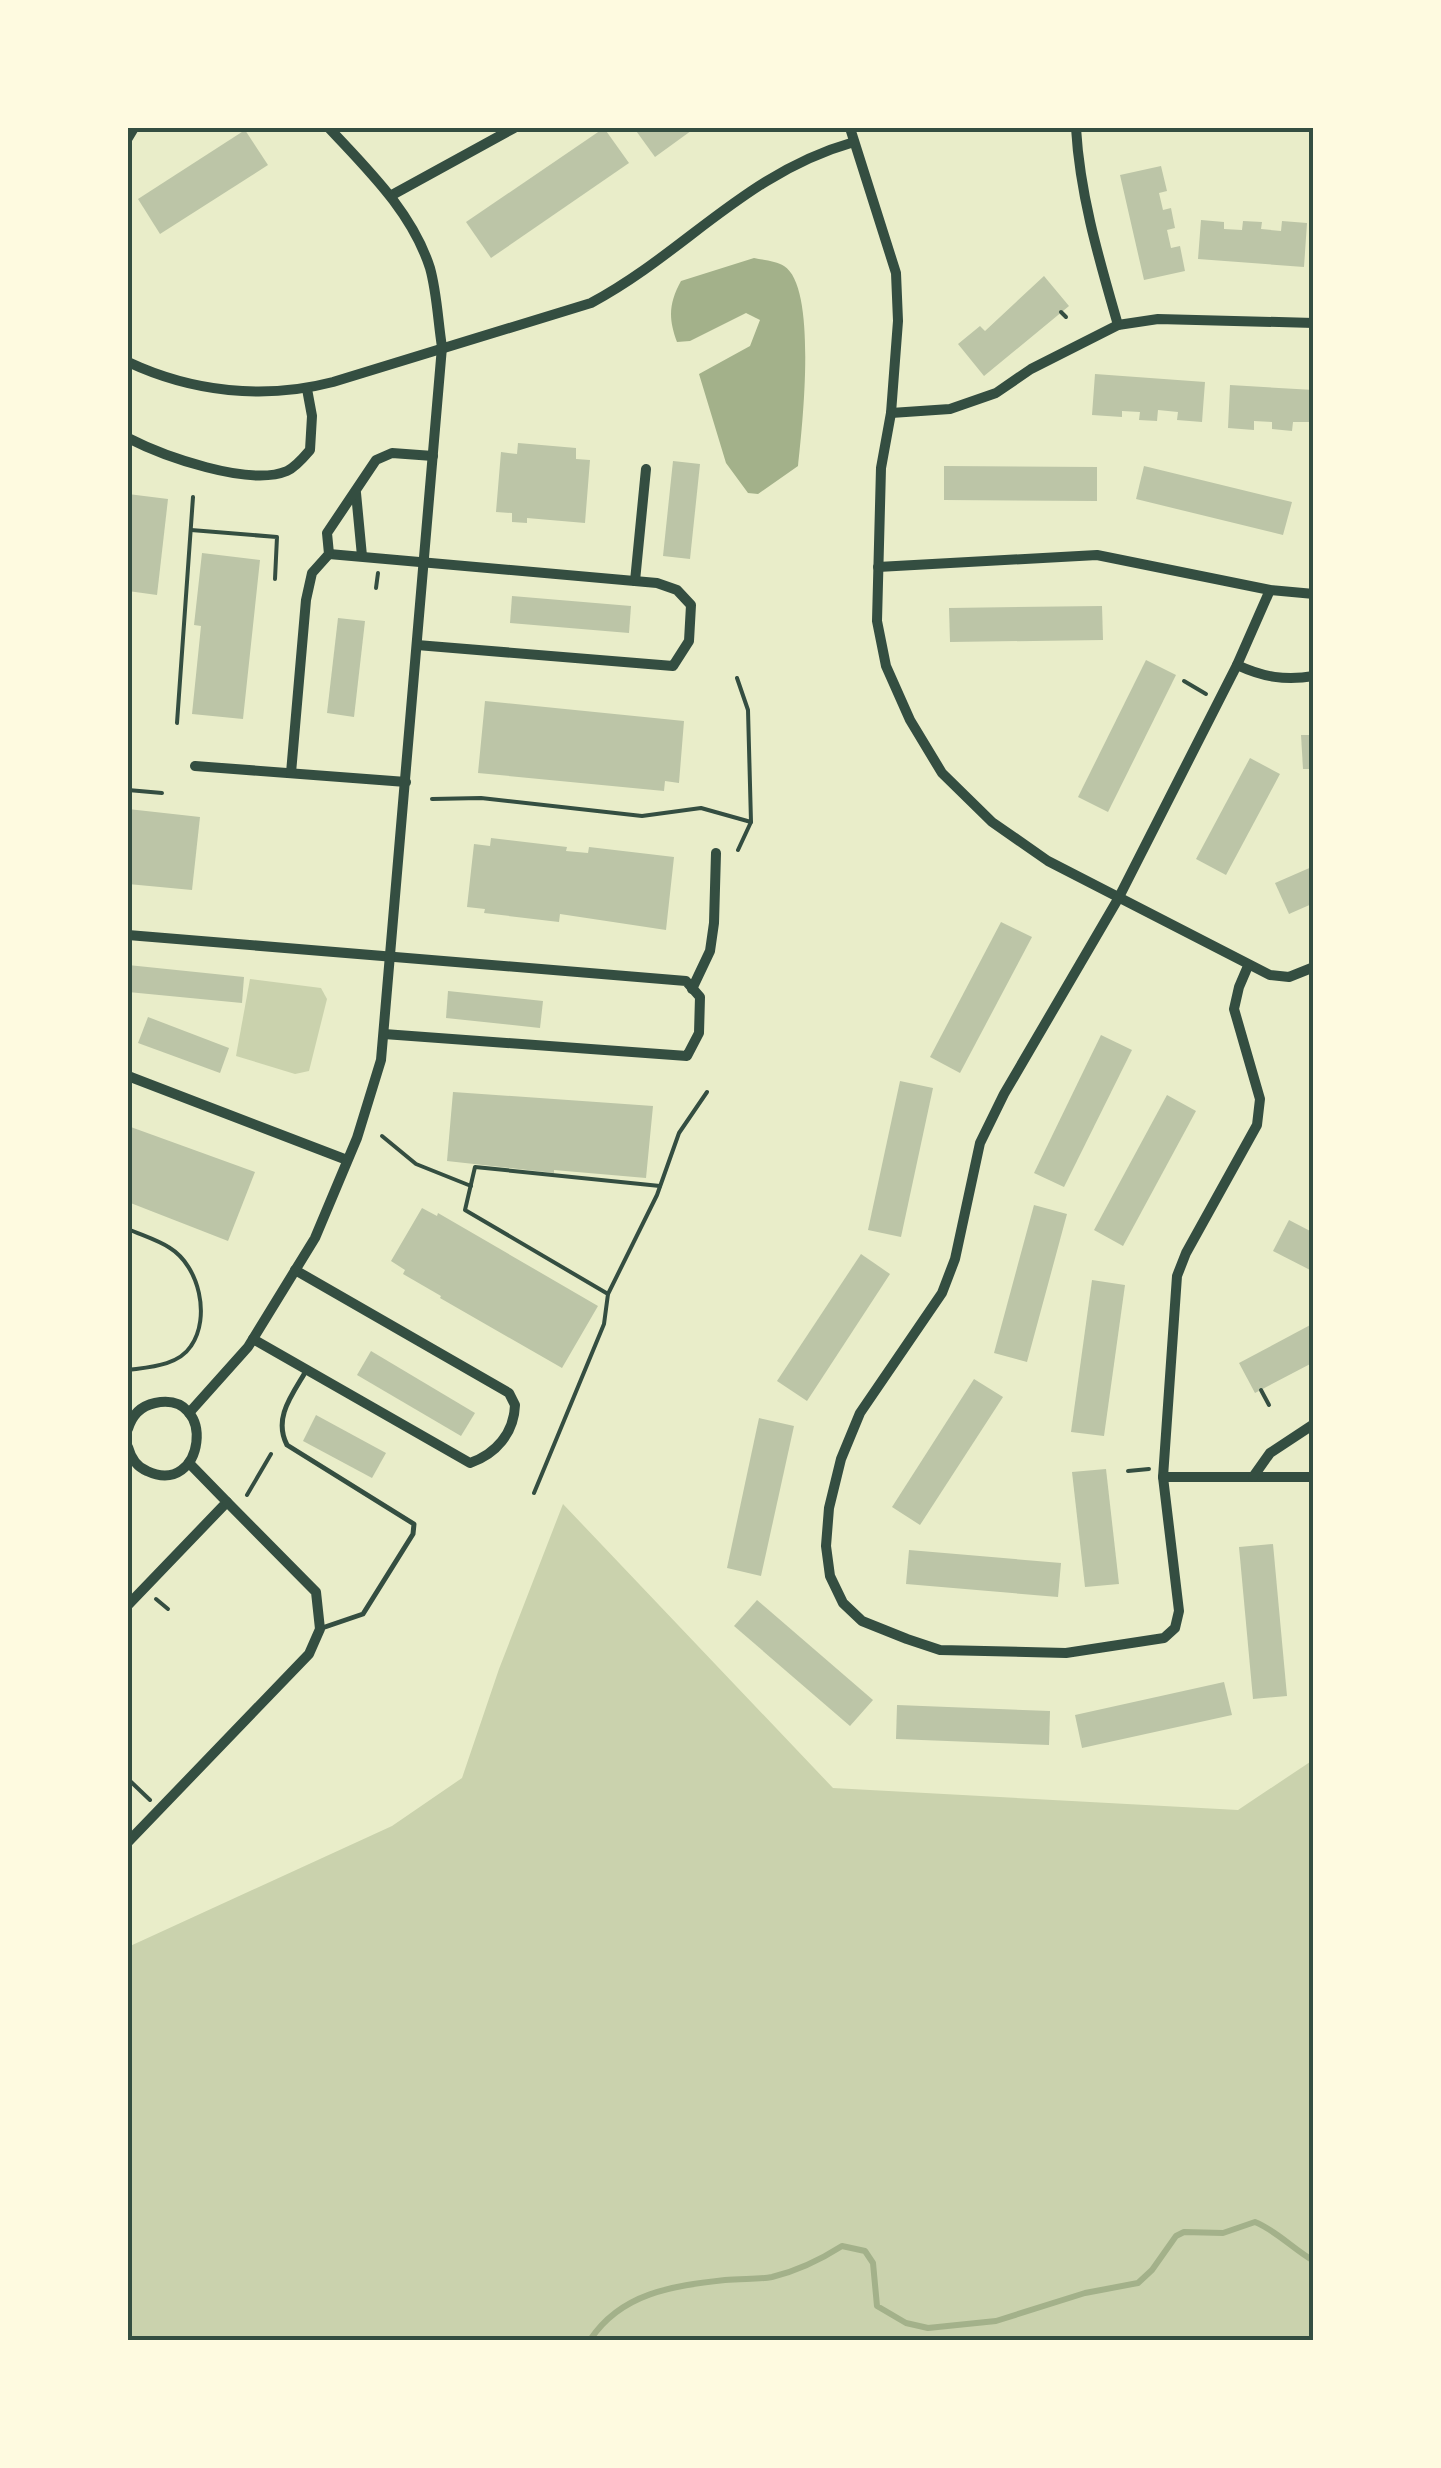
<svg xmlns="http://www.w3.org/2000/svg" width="1441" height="2468" font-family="'Varela Round',sans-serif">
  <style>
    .green { fill: #cad2ad }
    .water { fill: #a3b18a }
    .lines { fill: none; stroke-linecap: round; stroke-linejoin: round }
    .stream { stroke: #a3b18a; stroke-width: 6 }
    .building { fill: #bcc5a7 }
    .path { stroke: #344e41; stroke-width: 4 }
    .service { stroke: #344e41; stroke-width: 5 }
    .minor { stroke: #344e41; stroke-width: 10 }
    .neatline { fill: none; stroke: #344e41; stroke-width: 4 }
  </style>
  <rect width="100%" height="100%" fill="#e9edc9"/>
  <g class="green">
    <path d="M250,979L321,988L327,999L309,1071L295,1074L236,1056Z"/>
    <path d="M563,1504L833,1788L1238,1810L1313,1760V2340H128V1947L392,1826L462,1778L499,1669Z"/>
  </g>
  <path class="water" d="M754,258C763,260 777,261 784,266C818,287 802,429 798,466L758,494L748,493L726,463L699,374L750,346L760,320L746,313L690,341L677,342C668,318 669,303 681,281Z"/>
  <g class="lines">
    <path class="stream" d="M590,2340C621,2293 672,2286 725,2280C741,2278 757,2280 772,2277C797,2271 820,2260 842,2246L865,2251L873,2263L877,2306L906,2323L928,2328L996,2321L1085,2293L1138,2283L1152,2270L1176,2236L1184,2232L1223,2233L1255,2222C1277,2231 1293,2249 1314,2261"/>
  </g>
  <g class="building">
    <path d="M604,128L629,163L491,258L466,222Z"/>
    <path d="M634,128H695L655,157Z"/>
    <path d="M245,130L268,165L160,234L138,199Z"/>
    <path d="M1161,166L1167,191L1159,193L1163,210L1171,208L1175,228L1167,230L1171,248L1180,246L1185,271L1144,280L1120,175Z"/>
    <path d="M1201,220L1224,222V229L1242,230L1243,221L1262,222L1261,229L1281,231L1282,221L1307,223L1304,267L1198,259Z"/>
    <path d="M1044,276L1069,306L984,376L958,344L980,326L985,331Z"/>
    <path d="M1095,374L1205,382L1202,422L1177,420L1178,412L1158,410L1157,421L1139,420L1140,412L1122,411V417L1092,415Z"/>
    <path d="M1230,385L1314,390V430H1310V422H1293L1292,431L1272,429V422L1254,421V430L1228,428Z"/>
    <path d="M518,443L576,448V459L590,460L585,523L527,518V523L512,522V513L496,512L501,452L517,454Z"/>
    <path d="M673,461L700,464L690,559L663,556Z"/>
    <path d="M944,466L1097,467V501L944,500Z"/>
    <path d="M1144,466L1292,502L1283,535L1136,499Z"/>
    <path d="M128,494L168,499L157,595L128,591Z"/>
    <path d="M202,553L260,560L243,719L192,714L201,626L194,625Z"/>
    <path d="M512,596L631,606L629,633L510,623Z"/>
    <path d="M1102,606L1103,640L950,642L949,608Z"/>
    <path d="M338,618L365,621L354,717L327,713Z"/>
    <path d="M1146,660L1176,675L1108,812L1078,797Z"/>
    <path d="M485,701L684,721L679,783L665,781L664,791L478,773Z"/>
    <path d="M1301,735H1314V769H1303Z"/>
    <path d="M1250,758L1280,774L1226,875L1196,859Z"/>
    <path d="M128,809L200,817L192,890L128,884Z"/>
    <path d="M491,838L567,847L566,851L588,853L589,847L674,857L666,930L560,914L559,922L484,913L485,909L467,907L474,844L490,846Z"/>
    <path d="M1314,866V903L1289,914L1275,883Z"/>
    <path d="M1001,922L1032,937L960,1073L930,1057Z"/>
    <path d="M128,965L244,977L242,1003L128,992Z"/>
    <path d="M448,991L543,1001L540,1028L446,1018Z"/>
    <path d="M148,1017L229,1048L220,1073L138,1043Z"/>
    <path d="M1101,1035L1132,1050L1064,1187L1034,1173Z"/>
    <path d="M900,1081L933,1088L901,1237L868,1230Z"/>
    <path d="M453,1092L653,1106L646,1178L554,1170V1173L447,1161Z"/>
    <path d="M1167,1095L1196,1111L1123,1246L1094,1230Z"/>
    <path d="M128,1126L255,1172L228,1241L128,1202Z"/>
    <path d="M1034,1205L1067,1214L1027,1362L994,1353Z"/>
    <path d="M422,1208L437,1216L438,1213L598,1306L562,1368L440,1298L441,1296L403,1274L405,1270L391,1261Z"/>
    <path d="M1289,1220L1314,1233V1272L1273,1251Z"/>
    <path d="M861,1254L890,1274L807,1401L777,1381Z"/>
    <path d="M1092,1280L1125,1285L1104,1436L1071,1432Z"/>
    <path d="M1314,1323V1362L1255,1393L1239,1363Z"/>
    <path d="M371,1351L475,1413L461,1436L357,1375Z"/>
    <path d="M974,1379L1003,1397L920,1525L892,1507Z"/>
    <path d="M316,1415L386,1453L372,1478L303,1441Z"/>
    <path d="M759,1418L794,1426L761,1576L727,1568Z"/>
    <path d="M1106,1469L1119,1584L1085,1587L1072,1472Z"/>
    <path d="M1273,1544L1287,1696L1253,1699L1239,1547Z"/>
    <path d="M909,1550L1061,1563L1058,1597L906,1584Z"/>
    <path d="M757,1600L873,1700L850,1726L734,1626Z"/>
    <path d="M1224,1682L1232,1715L1082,1748L1075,1715Z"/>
    <path d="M897,1705L1050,1711L1049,1745L896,1739Z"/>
  </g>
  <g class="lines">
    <g class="path">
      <path d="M1061,312L1066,317"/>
      <path d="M191,530L277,537L275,579"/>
      <path d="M376,588L378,573"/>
      <path d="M737,678L748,710L751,822L738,850"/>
      <path d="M1184,681L1206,694"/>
      <path d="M177,723L193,497"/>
      <path d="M128,790L162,793"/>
      <path d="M432,799L481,798L642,816L701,808L751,822"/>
      <path d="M1311,904L1314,909"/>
      <path d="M382,1136L416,1164L471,1186"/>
      <path d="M128,1229C141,1235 158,1240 170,1248C199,1266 211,1317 191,1346C178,1366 149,1367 128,1370"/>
      <path d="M608,1294L465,1210L475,1167L660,1186"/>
      <path d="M1261,1390L1269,1405"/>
      <path d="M1128,1471L1149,1469"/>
      <path d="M534,1493L604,1324L608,1294L657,1195L679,1133L707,1092"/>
      <path d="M247,1495L271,1454"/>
      <path d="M156,1599L168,1609"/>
      <path d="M128,1779L150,1800"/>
    </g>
    <path class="service" d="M306,1371C292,1395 273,1418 287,1445L414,1524L413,1534L363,1614L322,1628"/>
    <g class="minor">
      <path d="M850,128L896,273L898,321L891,413L881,468L877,621L886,666L910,720L942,773L992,822L1048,861L1270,975L1289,977L1314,967"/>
      <path d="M1076,128C1080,196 1099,259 1118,325"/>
      <path d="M128,138L134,128"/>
      <path d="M392,195L514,128"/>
      <path d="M128,362C192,392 264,400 333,382L591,303C686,252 745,173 854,142"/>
      <path d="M891,413L950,409L996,393L1031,369L1118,325L1158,319L1314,323"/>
      <path d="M128,438C163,456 249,487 287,471C296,467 304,457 310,450L312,416L307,389"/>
      <path d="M356,493L362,556"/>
      <path d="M329,554L657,583L677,590L691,605L689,641L673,666L417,645"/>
      <path d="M878,567L1097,555L1270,590L1314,594"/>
      <path d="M635,581L646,469"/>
      <path d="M1237,665C1263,677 1285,681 1314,676"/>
      <path d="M195,766L406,782"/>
      <path d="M291,773L306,600L312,573L329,554L327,533L376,460L392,453L433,456"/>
      <path d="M128,935L686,981L700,997L699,1033L687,1056L384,1034"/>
      <path d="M1248,966L1239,987L1234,1009L1260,1099L1257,1125L1186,1253L1177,1276L1163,1477L1179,1611L1175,1628L1164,1638L1066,1653L940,1650L907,1639L862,1621L843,1603L830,1576L826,1546L829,1508L841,1459L860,1413L942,1293L955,1259L980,1143L1004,1094L1118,899L1237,665L1270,590"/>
      <path d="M692,989L710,951L714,923L716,853"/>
      <path d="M128,1076L347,1160"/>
      <path d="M253,1339L470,1463C496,1454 514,1433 515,1405L509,1393L295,1270"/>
      <path d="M189,1413L248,1347L315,1238L357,1138L381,1060L442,347C438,322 437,293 430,268C412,212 368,170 329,128"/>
      <path d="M128,1429C132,1415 141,1406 155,1403C218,1390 205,1498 147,1471C137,1467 131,1458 128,1447"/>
      <path d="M1163,1477H1314"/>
      <path d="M1253,1477L1270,1453L1314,1424"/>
      <path d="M128,1605L227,1502L189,1463"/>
      <path d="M128,1842L309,1654L320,1629L316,1592L227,1502"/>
    </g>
  </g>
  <rect width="1441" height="2468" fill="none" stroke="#fefae0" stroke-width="260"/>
  <rect x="130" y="130" width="1181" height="2208" class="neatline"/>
</svg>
